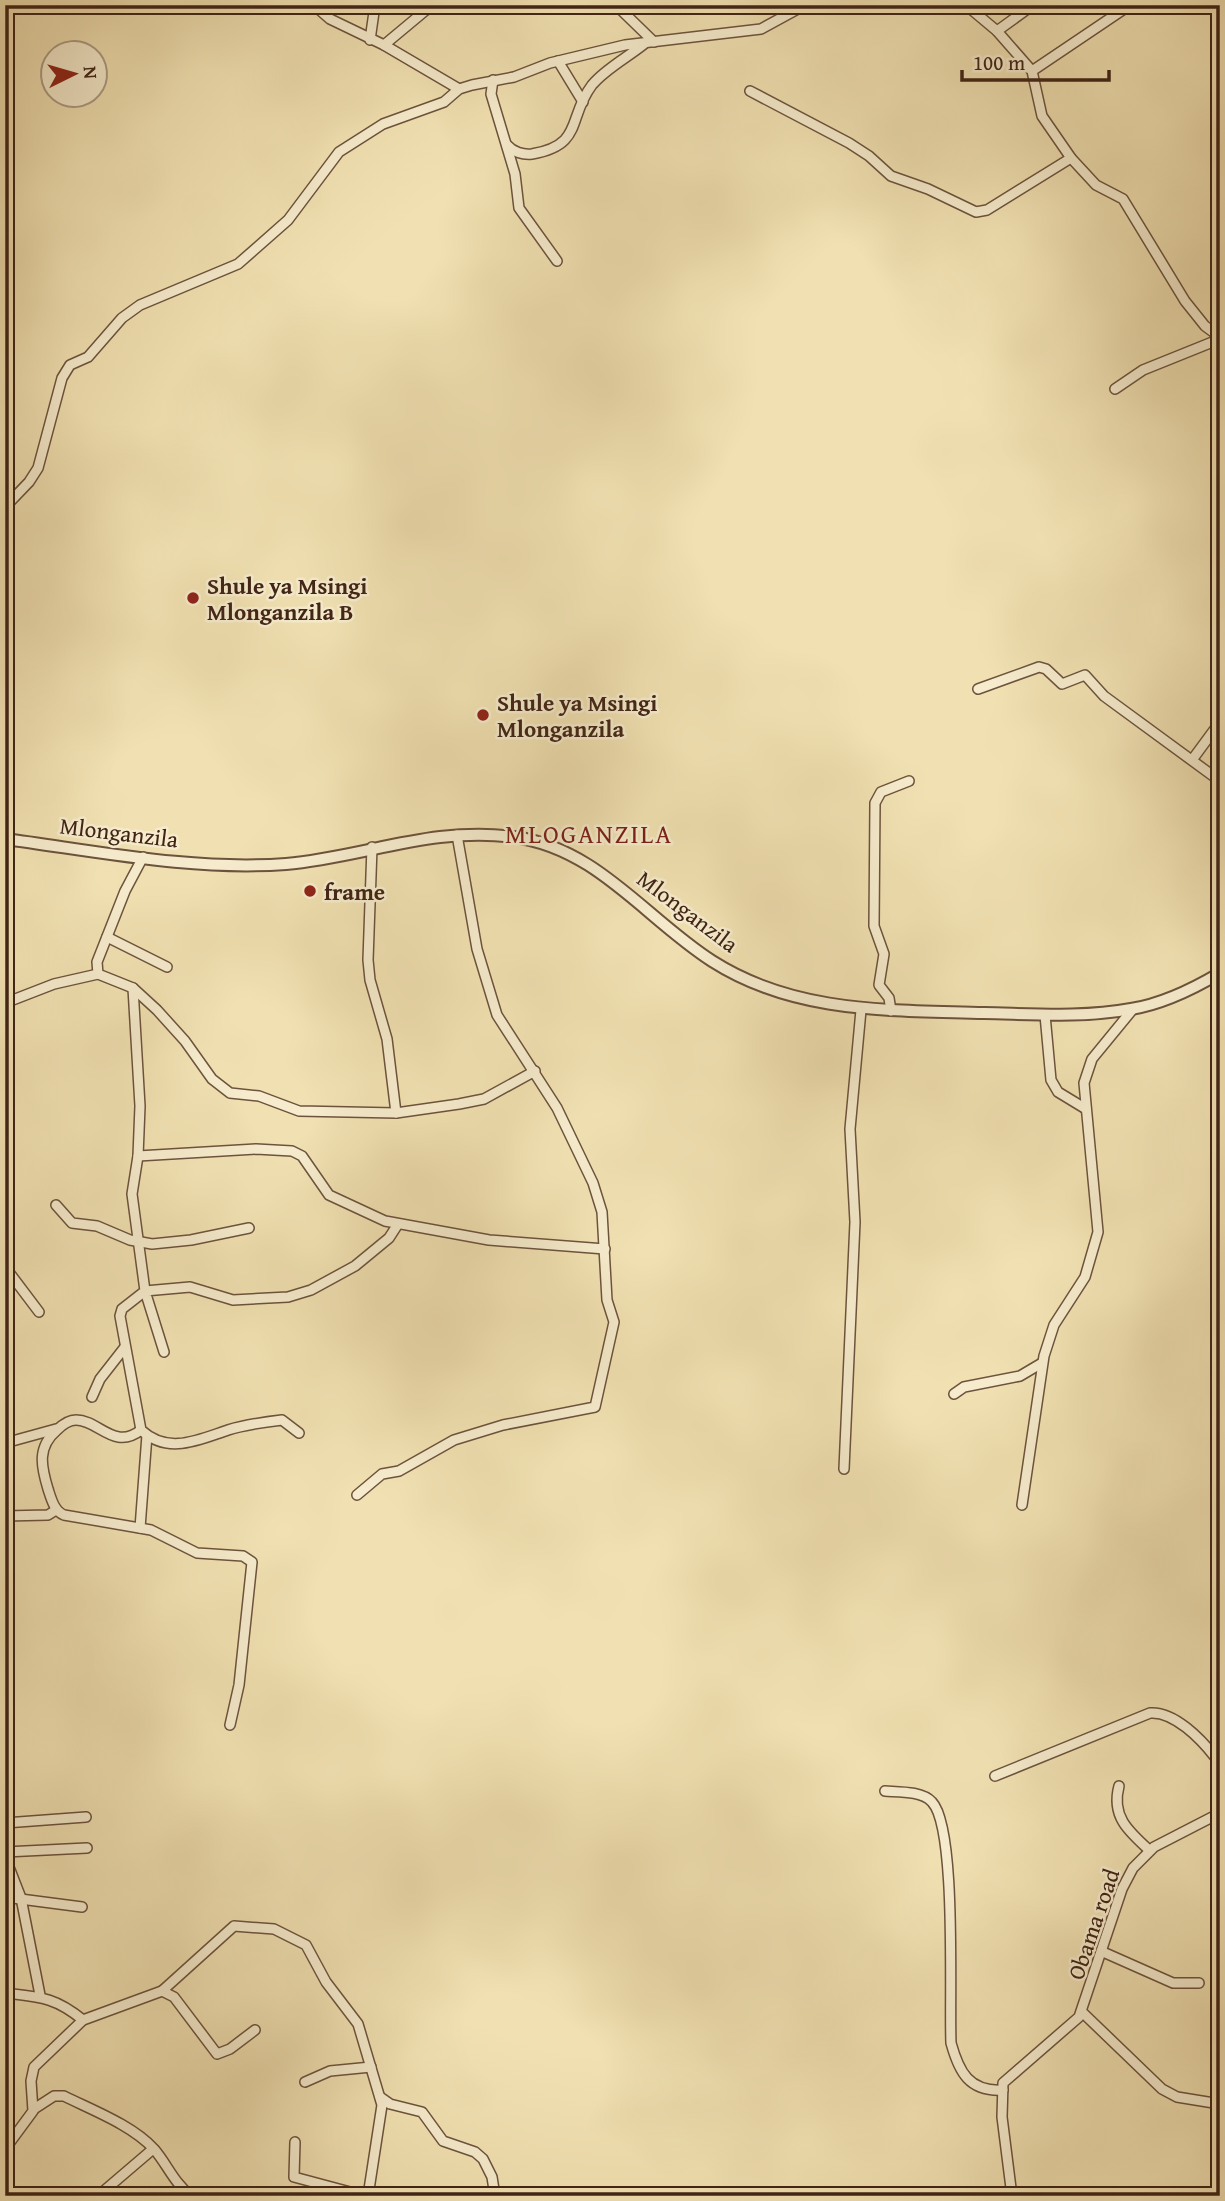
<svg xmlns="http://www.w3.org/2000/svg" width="1225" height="2201" font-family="'Gentium Book Plus',serif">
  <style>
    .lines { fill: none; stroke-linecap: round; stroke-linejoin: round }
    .minor-casing { stroke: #6c533d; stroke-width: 12 }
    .tertiary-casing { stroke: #6c533d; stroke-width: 14 }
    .minor { stroke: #f6eccd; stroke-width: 9 }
    .tertiary { stroke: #f6eccd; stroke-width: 10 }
    .poi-dot { fill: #8f2418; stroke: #f6eccd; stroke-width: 2.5 }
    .labels { text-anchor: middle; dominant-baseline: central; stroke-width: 5; stroke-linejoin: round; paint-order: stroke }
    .poi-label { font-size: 23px; font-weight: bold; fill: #402416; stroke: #f6eccd; text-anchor: start }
    .street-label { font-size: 23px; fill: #402416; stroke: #f6eccd }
    .quarter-label { font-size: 26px; letter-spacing: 2px; fill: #7a1f14; stroke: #f6eccd }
  </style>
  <rect width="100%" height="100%" fill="#f1e1b2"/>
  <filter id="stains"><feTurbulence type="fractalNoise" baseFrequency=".00286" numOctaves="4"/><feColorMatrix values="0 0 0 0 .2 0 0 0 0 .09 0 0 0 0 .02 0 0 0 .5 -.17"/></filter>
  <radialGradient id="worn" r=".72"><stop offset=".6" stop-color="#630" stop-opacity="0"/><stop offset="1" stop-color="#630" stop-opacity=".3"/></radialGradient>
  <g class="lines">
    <g class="minor-casing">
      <g id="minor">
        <path d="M314,5L330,19L384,45L459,89"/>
        <path d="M507,5L529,8L540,5"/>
        <path d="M616,5L654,42"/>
        <path d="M966,5L997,31L1032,71L1042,116L1071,158L1096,185L1123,199L1185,301L1205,326L1220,337"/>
        <path d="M997,31L1033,5"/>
        <path d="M370,40L375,5"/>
        <path d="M384,45L432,5"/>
        <path d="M558,61L583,102"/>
        <path d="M1032,71L1130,5"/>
        <path d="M493,80L491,94L515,174L519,208L557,261"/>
        <path d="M750,91L849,143L869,156L891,176L928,189L976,212L987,210L1071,158"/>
        <path d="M507,145C513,152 523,155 532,154C584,145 567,118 592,85C605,69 628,57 644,44"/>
        <path d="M1115,389L1143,370L1220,339"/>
        <path d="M5,507L29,482L38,468L62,378L70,365L88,357L122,318L140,305L238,264L288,220L339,152L383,124L444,102L459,89L472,85L514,77L550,63L625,45L761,29L805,5"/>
        <path d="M978,689L1039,667L1046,669L1062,684L1085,675L1104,696L1220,781"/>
        <path d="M1192,760L1220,722"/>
        <path d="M372,847L368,960L370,980L387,1039L396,1113"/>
        <path d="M143,857L125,891L97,962L98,974L133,988L157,1010L185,1041L212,1079L230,1093L259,1096L299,1111L396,1113L459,1104L484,1099L535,1071"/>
        <path d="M107,937L167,967"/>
        <path d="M133,988L140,1106L138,1156L132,1194L145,1291L122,1309L120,1316L141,1430C168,1455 198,1440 228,1430C244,1425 265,1422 282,1420L299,1433"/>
        <path d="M5,1003L54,984L98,974"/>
        <path d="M891,1011L889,998L879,985L884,954L874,926L875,803L881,792L909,781"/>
        <path d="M1045,1015L1051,1080L1058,1092L1086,1109"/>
        <path d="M138,1156L256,1149L292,1151L302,1156L329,1195L385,1221L489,1240L605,1249"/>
        <path d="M56,1205L72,1223L97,1226L130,1240L152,1244L191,1240L249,1228"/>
        <path d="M5,1267L39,1312"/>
        <path d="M164,1352L145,1291L190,1287L233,1300L288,1297L311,1290L355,1266L389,1238L398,1224"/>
        <path d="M954,1394L964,1387L1020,1376L1042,1363"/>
        <path d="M92,1397L100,1379L125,1347"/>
        <path d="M141,1430C114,1451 99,1420 76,1420C69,1420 62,1425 57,1430C37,1447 41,1466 48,1489C51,1498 54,1511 64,1515L151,1530L197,1553L243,1556L252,1562L239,1685L230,1725"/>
        <path d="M5,1443L56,1429"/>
        <path d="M844,1469L855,1222L850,1129L861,1010"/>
        <path d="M357,1495L382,1474L399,1471L454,1440L503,1425L595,1407L614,1322L607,1300L602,1212L593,1183L557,1108L497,1015L477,949L457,835"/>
        <path d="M1022,1505L1044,1356L1054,1325L1085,1277L1098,1232L1084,1083L1092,1059L1133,1009"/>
        <path d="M5,1516L48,1515L56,1510"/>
        <path d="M140,1528L147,1435"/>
        <path d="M995,1776L1150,1713C1174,1711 1201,1739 1215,1757H1220"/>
        <path d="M1119,1786C1111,1816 1128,1831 1149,1850"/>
        <path d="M885,1791C899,1792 922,1791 932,1802C957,1828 949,2000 951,2043C959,2072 969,2092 1003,2090"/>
        <path d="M5,1823L86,1817"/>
        <path d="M5,1852L87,1848"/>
        <path d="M5,1857L21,1898L40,1995"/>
        <path d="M5,1897L82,1907"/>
        <path d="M1103,1952L1173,1983H1199"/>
        <path d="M162,1991L234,1926L274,1929L306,1945L326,1982L358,2024L382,2105L368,2196"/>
        <path d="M5,1993C40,1997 55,1997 83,2020"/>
        <path d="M1082,2012L1162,2089L1177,2097L1220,2104"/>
        <path d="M305,2082L330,2071L371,2067"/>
        <path d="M380,2097L390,2104L422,2112L443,2141L475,2152L483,2159L492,2177L495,2196"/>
        <path d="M34,2109L54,2096H64C92,2110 132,2125 154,2149C167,2164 174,2183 191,2196"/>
        <path d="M295,2142L294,2177L365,2196"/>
        <path d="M5,2149L33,2111L31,2081L34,2067L83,2020L162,1991L174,1997L217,2054L230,2049L255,2030"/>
        <path d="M98,2196L153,2149"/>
        <path d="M1012,2196L1002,2117L1003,2083L1079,2017L1122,1889L1133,1868L1154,1847L1220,1813"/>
      </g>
    </g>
    <g class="tertiary-casing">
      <path id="tertiary" d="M5,839C96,851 193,871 286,864C364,857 433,826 514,837C597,848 645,918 712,961C795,1014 890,1010 984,1013C1034,1014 1082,1018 1131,1009C1163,1004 1193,989 1220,973"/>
    </g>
    <use href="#minor" class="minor"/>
    <use href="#tertiary" class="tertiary"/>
  </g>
  <g class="poi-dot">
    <circle cx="193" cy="598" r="7"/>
    <circle cx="483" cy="715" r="7"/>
    <circle cx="310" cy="891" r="7"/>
  </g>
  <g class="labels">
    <g class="poi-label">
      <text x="207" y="585">Shule ya Msingi<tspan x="207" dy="26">Mlonganzila B</tspan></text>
      <text x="497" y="702">Shule ya Msingi<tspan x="497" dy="26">Mlonganzila</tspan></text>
      <text x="324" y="891">frame</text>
    </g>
    <g class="street-label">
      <text transform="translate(119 832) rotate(7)">Mlonganzila</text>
      <text transform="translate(688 911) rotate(37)">Mlonganzila</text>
      <text transform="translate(1093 1924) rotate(-71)">Obama road</text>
    </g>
    <g class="quarter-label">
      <text x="589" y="833">MLOGANZILA</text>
    </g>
  </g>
  <rect width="1225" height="2201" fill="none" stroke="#f1e1b2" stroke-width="28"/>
  <rect x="7" y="7" width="1211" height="2187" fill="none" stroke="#402416" stroke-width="3.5"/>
  <rect x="14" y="14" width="1197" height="2173" fill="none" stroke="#402416" stroke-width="2"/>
  <g transform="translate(74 74) rotate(85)"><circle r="33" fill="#f6eccd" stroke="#ad9c84" stroke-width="2"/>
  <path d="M0-5L12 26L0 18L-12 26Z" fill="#8f2418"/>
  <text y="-10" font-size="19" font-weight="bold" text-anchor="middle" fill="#402416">N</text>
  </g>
  <path d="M962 70v10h147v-10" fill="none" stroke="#402416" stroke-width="3.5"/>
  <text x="973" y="70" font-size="21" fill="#402416" stroke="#f6eccd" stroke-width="5" paint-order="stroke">100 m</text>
  <rect width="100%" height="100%" filter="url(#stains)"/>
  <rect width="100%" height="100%" fill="url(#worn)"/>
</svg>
